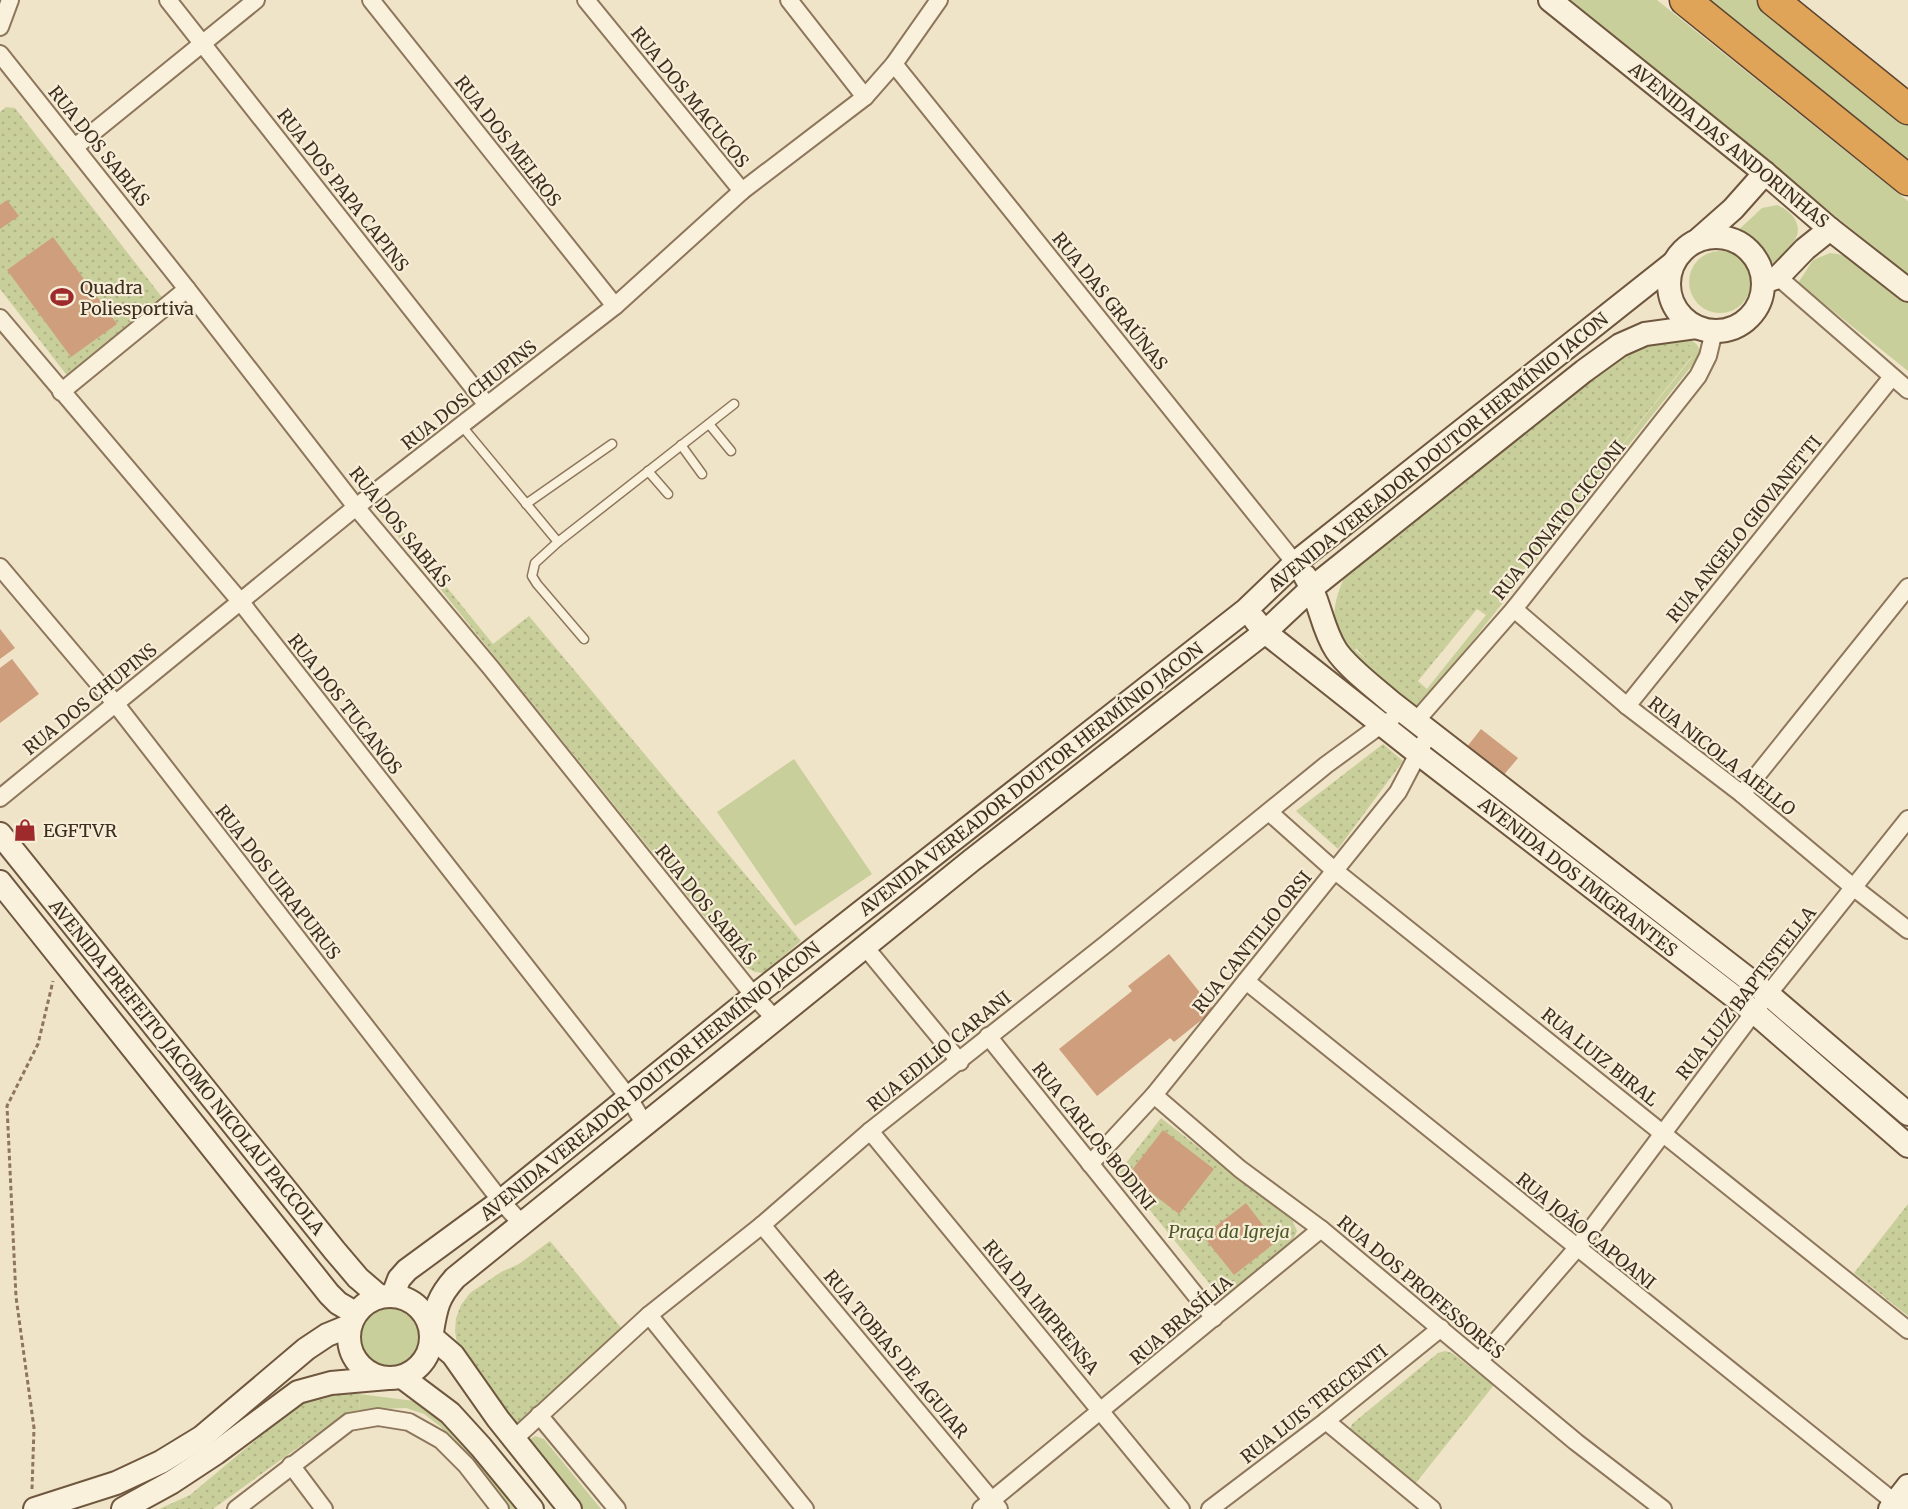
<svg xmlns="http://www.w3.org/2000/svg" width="1908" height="1509" font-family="Merriweather,serif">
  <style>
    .green { fill: #c9cf9b; fill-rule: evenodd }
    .park { fill: url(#park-dots) }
    .building { fill: #cf9f7d }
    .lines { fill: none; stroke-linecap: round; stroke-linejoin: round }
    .lane-casing { stroke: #8d765c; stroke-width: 11 }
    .street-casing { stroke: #8d765c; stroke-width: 20 }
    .secondary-casing { stroke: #6f573f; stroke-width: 26 }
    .highway-casing { stroke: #5b4430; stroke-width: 33 }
    .path { stroke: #8d765c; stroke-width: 3; stroke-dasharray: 4.5 3; stroke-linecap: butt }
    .lane { stroke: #faf1dc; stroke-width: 8 }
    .street { stroke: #faf1dc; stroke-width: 16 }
    .secondary { stroke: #faf1dc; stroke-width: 22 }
    .highway { stroke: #e0a458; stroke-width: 30 }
    .labels { text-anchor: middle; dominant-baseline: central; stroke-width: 4.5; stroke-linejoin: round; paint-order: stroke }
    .street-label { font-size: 18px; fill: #3d2e20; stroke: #f7eed8 }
    .poi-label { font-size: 18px; fill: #3d2e20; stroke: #f7eed8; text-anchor: start }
    .park-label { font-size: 18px; font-style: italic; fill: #4d5a26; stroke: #f7eed8 }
  </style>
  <defs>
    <pattern id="park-dots" width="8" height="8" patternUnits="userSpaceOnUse" patternTransform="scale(1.5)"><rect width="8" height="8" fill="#c9cf9b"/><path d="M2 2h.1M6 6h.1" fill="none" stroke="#aeb285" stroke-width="1.8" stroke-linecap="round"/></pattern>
  </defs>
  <rect width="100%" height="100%" fill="#f0e4c8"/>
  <g class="green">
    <path d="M1569,0H1657L1908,201V275Z"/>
    <path d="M1706,0H1761L1908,118V161Z"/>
    <path d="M1777,205C1790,210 1803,223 1796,238C1792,247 1781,256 1774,264L1757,246L1734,234L1762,208Z"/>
    <circle cx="1720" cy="282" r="31"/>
    <path d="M1830,253C1861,255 1885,283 1908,302V371L1798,283L1813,260Z"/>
    <path d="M1689,339C1698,344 1701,347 1698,358L1419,708C1404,696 1389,684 1374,672C1337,642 1323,623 1345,576L1593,372L1645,343ZM1693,356L1418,700L1355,650Z"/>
    <path d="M794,759L872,874L795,926L717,812Z"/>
    <circle cx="389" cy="1336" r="33"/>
    <path d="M359,1394L423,1402L435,1409L524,1509H508L441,1427L424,1414L406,1408L360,1410Z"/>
    <path d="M535,1436L544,1439L601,1509H578L528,1444L530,1439Z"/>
  </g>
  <g class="park">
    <path d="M6,107L15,108L165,301L69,378L0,289V112Z"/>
    <path d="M1672,343L1687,344L1693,348V355L1486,615L1477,609L1418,681L1427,689L1418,700C1378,668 1308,629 1355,571L1596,376C1626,357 1638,350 1672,343Z"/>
    <path d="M385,511L493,644L529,616L801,941L764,973L755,972L744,966L380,514Z"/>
    <path d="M1383,744L1403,761L1338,849L1296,811Z"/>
    <path d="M1161,1118L1292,1220L1297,1231L1293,1240L1226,1296L1217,1293L1119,1172Z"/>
    <path d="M1908,1204V1316L1854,1273Z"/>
    <path d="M550,1241L623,1330L516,1431L458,1350L455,1331L456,1318L461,1305L470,1293L501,1272L519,1264Z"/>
    <path d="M1445,1351L1452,1353L1494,1385L1415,1484L1353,1435L1350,1429L1352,1424L1438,1353Z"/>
    <path d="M342,1393L359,1394L360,1410L347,1413L336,1420L213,1509H159L190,1495L300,1403Z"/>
  </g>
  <g class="building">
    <path d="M7,200L19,216L0,229V205Z"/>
    <path d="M53,237L117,324L71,357L7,270Z"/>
    <path d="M0,629L15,648L0,659Z"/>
    <path d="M12,659L39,694L0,723V668Z"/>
    <path d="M1481,729L1518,758L1502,777L1466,748Z"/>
    <path d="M1169,954L1214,1010L1174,1042L1170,1038L1097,1096L1059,1049L1132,991L1128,986Z"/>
    <path d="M1163,1130L1214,1169L1179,1214L1128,1175Z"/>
    <path d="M1246,1203L1276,1242L1234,1275L1203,1236Z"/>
  </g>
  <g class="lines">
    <g class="lane-casing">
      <g id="lane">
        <path d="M709,424L731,451"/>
        <path d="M461,425L558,542"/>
        <path d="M681,445L702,474"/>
        <path d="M648,471L668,494"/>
        <path d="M526,504L612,444"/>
        <path d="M584,639L537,584L532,576L535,563L558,542L734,404"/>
      </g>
    </g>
    <g class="street-casing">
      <g id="street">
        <path d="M168,0L487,405"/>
        <path d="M371,0L615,306"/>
        <path d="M586,0L742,191"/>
        <path d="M789,0L865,97"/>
        <path d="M0,27L10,0"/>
        <path d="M0,54L187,289L356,507L491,668L754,996L776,1020"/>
        <path d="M894,64L1295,563"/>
        <path d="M75,147L256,0"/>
        <path d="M1778,277L1908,390"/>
        <path d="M0,318L240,601L629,1098L645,1125"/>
        <path d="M61,392L187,289"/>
        <path d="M0,567L115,703L501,1201L521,1223"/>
        <path d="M1514,609L1627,706L1742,794L1853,887L1908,930"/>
        <path d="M1627,706L1892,377"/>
        <path d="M1416,721L1514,609L1698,376L1708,356L1714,331"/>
        <path d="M1742,794L1908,587"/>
        <path d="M0,798L356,507L615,306L742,191L865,97L894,64L939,0"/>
        <path d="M1269,812L1334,870L1908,1330"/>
        <path d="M866,948L960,1062"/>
        <path d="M1246,981L1903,1509"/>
        <path d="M988,1036L1214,1318"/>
        <path d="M1154,1095L1240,1169L1321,1229L1576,1442L1663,1509"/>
        <path d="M870,1131L1181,1509"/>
        <path d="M1090,1164L1154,1095L1398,792L1430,731"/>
        <path d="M762,1225L999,1509"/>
        <path d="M649,1315L805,1509"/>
        <path d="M1480,1360L1577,1248L1754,1012L1908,819"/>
        <path d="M539,1415L617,1509"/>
        <path d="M1326,1421L1432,1509"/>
        <path d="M514,1439L649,1315L762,1225L870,1131L1106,944L1326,765L1382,724L1391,720"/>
        <path d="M291,1465L324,1509"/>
        <path d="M236,1509L349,1422L378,1417L409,1422L441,1440L466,1465L500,1509"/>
        <path d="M981,1509L1321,1229"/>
        <path d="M1210,1509L1326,1421L1441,1328"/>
      </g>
    </g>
    <g class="secondary-casing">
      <g id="secondary">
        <path d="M1550,0L1765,173L1830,229L1908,290"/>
        <circle cx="1716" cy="284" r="47"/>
        <path d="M1699,239L1733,209L1765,173"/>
        <path d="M1764,282L1778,277L1805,249L1830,229"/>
        <path d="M1305,576C1320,599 1321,627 1336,650C1347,667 1375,688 1391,702L1769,995L1908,1114"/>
        <path d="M1255,620L1265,632L1419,754L1754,1012L1908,1146"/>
        <path d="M0,834L335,1251L358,1278L379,1296"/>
        <path d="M0,882L329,1294L338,1303L355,1313"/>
        <path d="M393,1295L399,1279L407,1270L501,1201L754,996L1246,610L1295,563L1672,264"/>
        <circle cx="390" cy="1337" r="41"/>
        <path d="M432,1332C436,1307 438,1297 455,1278L972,860L1265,632L1312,588L1584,371L1620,345L1645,334L1696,327"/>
        <path d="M432,1337L453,1355L498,1419L570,1509"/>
        <path d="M402,1377L450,1413L481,1447L532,1509"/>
        <path d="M35,1509L116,1483L161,1462L202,1437L306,1349L327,1335L349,1326"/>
        <path d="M123,1509L172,1482L216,1453L298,1392L331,1383L388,1378"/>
        <path d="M1890,1509L1908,1486"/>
      </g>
    </g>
    <g class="highway-casing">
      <g id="highway">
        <path d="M1685,0L1908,180"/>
        <path d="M1773,0L1908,109"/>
      </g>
    </g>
    <path class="path" d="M32,1489L34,1428L16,1297L7,1106L38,1044L53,981"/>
    <use href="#lane" class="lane"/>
    <use href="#street" class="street"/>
    <use href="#secondary" class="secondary"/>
    <use href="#highway" class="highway"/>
  </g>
  <defs>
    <g id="stadium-bare" transform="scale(1.8)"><path d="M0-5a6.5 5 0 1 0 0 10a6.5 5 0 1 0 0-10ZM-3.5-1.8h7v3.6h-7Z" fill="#9e2a2b" stroke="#f7eed8" stroke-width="2.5" paint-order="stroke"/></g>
    <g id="shop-bare" transform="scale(1.8)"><path d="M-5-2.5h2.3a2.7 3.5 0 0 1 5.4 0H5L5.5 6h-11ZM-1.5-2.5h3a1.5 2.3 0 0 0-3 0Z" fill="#9e2a2b" stroke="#f7eed8" stroke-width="2.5" paint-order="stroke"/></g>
  </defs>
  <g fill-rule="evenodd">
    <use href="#stadium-bare" x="62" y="297"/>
    <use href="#shop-bare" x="25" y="830"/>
  </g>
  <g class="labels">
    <g class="street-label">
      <text transform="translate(690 97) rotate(51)">RUA DOS MACUCOS</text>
      <text transform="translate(508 141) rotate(52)">RUA DOS MELROS</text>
      <text transform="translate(1729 145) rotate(39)">AVENIDA DAS ANDORINHAS</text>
      <text transform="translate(99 146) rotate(51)">RUA DOS SABIÁS</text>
      <text transform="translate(343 190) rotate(52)">RUA DOS PAPA CAPINS</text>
      <text transform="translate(1110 301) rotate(51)">RUA DAS GRAÚNAS</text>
      <text transform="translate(469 395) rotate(-38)">RUA DOS CHUPINS</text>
      <text transform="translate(1438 452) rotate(-39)">AVENIDA VEREADOR DOUTOR HERMÍNIO JACON</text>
      <text transform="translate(1559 520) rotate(-51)">RUA DONATO CICCONI</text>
      <text transform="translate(400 527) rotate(51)">RUA DOS SABIÁS</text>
      <text transform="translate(1744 529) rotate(-51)">RUA ANGELO GIOVANETTI</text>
      <text transform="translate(90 699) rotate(-39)">RUA DOS CHUPINS</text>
      <text transform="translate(345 704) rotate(52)">RUA DOS TUCANOS</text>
      <text transform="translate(1722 756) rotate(38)">RUA NICOLA AIELLO</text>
      <text transform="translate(1031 779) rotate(-38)">AVENIDA VEREADOR DOUTOR HERMÍNIO JACON</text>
      <text transform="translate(1578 877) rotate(38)">AVENIDA DOS IMIGRANTES</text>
      <text transform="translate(278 882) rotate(52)">RUA DOS UIRAPURUS</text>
      <text transform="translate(706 905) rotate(51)">RUA DOS SABIÁS</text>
      <text transform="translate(1252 942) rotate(-51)">RUA CANTILIO ORSI</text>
      <text transform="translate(1746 993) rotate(-52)">RUA LUIZ BAPTISTELLA</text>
      <text transform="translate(939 1051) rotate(-39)">RUA EDILIO CARANI</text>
      <text transform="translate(1600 1057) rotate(39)">RUA LUIZ BIRAL</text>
      <text transform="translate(187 1067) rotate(51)">AVENIDA PREFEITO JACOMO NICOLAU PACCOLA</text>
      <text transform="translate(650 1081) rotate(-39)">AVENIDA VEREADOR DOUTOR HERMÍNIO JACON</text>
      <text transform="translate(1094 1136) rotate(51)">RUA CARLOS BODINI</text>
      <text transform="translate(1586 1231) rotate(39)">RUA JOÃO CAPOANI</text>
      <text transform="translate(1421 1287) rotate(40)">RUA DOS PROFESSORES</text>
      <text transform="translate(1041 1307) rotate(50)">RUA DA IMPRENSA</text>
      <text transform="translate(1181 1320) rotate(-40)">RUA BRASÍLIA</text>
      <text transform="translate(896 1354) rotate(50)">RUA TOBIAS DE AGUIAR</text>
      <text transform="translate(1314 1404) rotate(-38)">RUA LUIS TRECENTI</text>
    </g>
    <g class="poi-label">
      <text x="80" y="287">Quadra<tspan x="80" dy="21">Poliesportiva</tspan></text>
      <text x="43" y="830">EGFTVR</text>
    </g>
    <g class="park-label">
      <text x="1229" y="1231">Praça da Igreja</text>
    </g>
  </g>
</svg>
